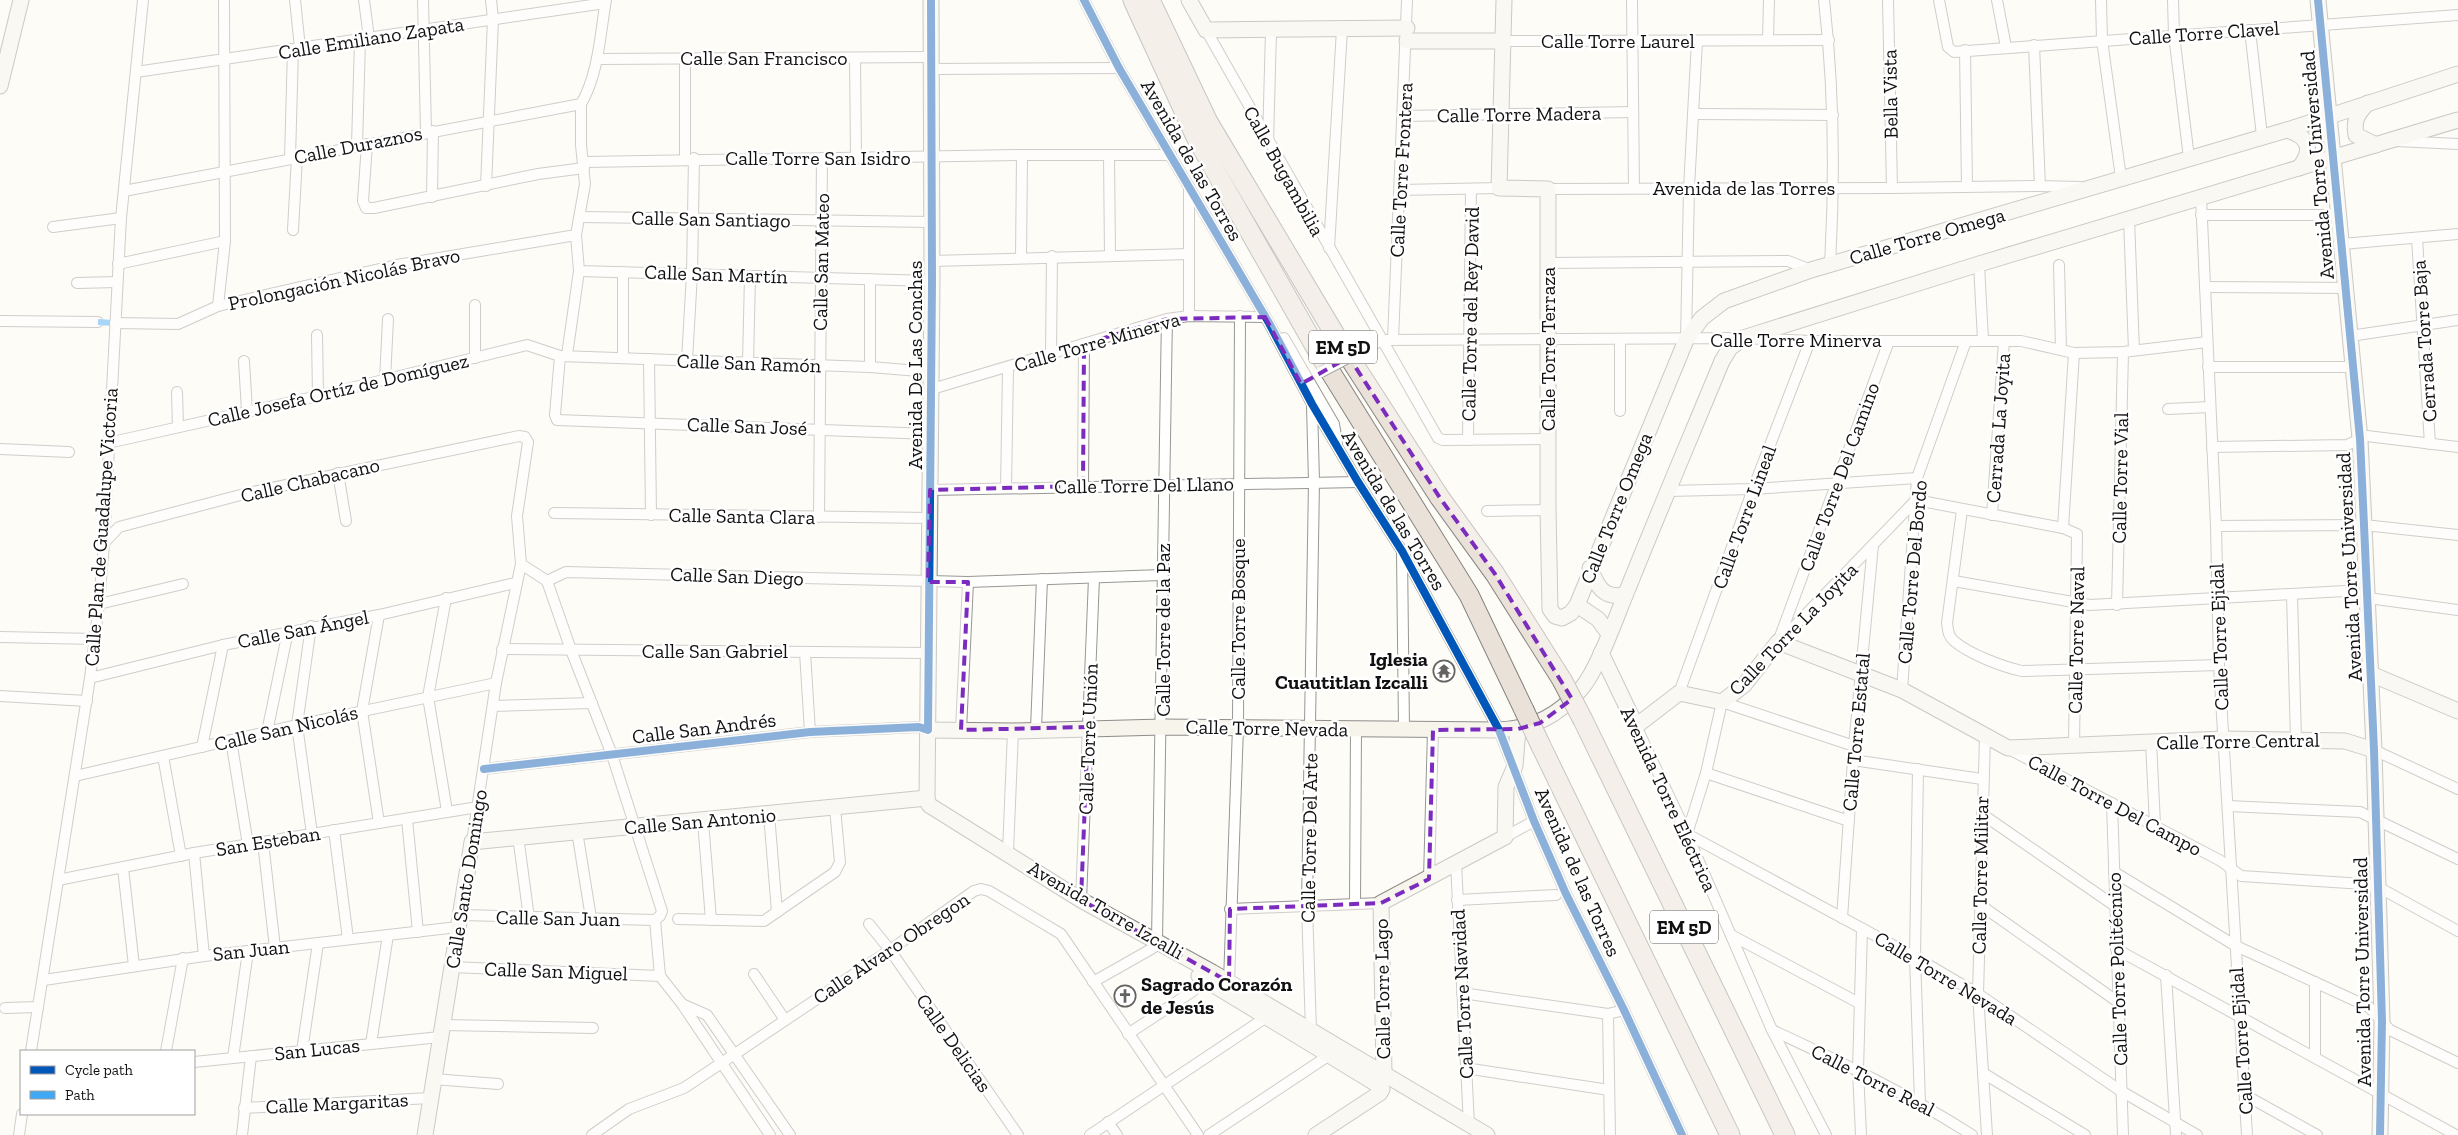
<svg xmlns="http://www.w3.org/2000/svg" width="2458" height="1135" font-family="'Zilla Slab',serif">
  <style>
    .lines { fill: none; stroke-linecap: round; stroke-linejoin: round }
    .street-casing { stroke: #979795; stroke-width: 12 }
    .secondary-casing { stroke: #8e8d8b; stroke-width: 17 }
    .highway-casing { stroke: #858482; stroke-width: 21 }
    .street { stroke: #fffffe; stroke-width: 10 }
    .secondary { stroke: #f6f4eb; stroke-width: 15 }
    .highway { stroke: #eae1d8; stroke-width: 19 }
    .street-bridge-casing { stroke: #979795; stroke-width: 12; stroke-linecap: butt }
    .highway-bridge-casing { stroke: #858482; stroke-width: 21; stroke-linecap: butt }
    .street-bridge { stroke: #fffffe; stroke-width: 10 }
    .highway-bridge { stroke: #eae1d8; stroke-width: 19 }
    .quiet { stroke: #3fa9f5; stroke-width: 6; stroke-dasharray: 12 6; stroke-linecap: butt }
    .cycleway-casing { stroke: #fff; stroke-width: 11 }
    .cycleway { stroke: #0057b8; stroke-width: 8 }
    .marked { fill: none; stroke: #7b2cbf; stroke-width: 4; stroke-dasharray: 10 6; stroke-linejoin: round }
    .labels { text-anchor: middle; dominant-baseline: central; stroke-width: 5; stroke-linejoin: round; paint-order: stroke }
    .shield { fill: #fff; stroke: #585858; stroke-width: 1 }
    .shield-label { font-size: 19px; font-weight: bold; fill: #111 }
    .street-label { font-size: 20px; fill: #111; stroke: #fff }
    .poi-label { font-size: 20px; font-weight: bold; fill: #111; stroke: #fff; text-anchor: end }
  </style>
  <rect width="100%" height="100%" fill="#fdfcf7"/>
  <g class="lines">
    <g class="street-casing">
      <g id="street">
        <path d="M295,0L300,48"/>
        <path d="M364,0L369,38"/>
        <path d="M423,0L426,132"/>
        <path d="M1084,0L1119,68L1269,323L1312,404L1358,482L1402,551L1499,730L1534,821L1566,894L1624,1010L1682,1135"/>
        <path d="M1632,0L1634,188"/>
        <path d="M1824,0C1834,88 1835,176 1830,264"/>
        <path d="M1888,0L1892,188"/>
        <path d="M1939,0L1948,47L1954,52L2458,15"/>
        <path d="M1997,0L2006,47"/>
        <path d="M2101,0L2102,40L2121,178"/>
        <path d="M2173,0L2174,35L2189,158"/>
        <path d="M1206,30L1438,438L1443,440L1549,439"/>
        <path d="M2250,30L2262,136"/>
        <path d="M1768,40L1769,0"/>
        <path d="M1502,41L1829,40"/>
        <path d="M2034,45L2040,186"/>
        <path d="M1965,50L1967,187"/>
        <path d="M855,58L856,158"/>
        <path d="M597,59L931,57"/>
        <path d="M932,69L1119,68"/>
        <path d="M136,72L605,3"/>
        <path d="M581,104V145L585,184L576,235L579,271L932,281"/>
        <path d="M1694,114L1833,115"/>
        <path d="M1404,116L1633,112"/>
        <path d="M2397,141L2458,144"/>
        <path d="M1268,142L1271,31"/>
        <path d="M367,144L363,201L366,208H374L538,174L584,168"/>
        <path d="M357,145L360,40"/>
        <path d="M1109,155L1110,255"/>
        <path d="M290,158L293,49"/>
        <path d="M685,158V58"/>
        <path d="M584,162L1022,155H1171"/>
        <path d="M486,186L493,19L491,0"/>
        <path d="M1189,186V316"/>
        <path d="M1548,189L1892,188L2040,186L2080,187"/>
        <path d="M1400,190L1499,188"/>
        <path d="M124,191L581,104C599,73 600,34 606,0"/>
        <path d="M432,197L433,131"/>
        <path d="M2201,198L2216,526L2219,665L2247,1135"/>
        <path d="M2201,215H2340"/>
        <path d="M580,217L931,222"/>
        <path d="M2129,219L2134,350"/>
        <path d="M53,227L121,218"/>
        <path d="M293,230L297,157"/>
        <path d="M2417,238L2430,444"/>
        <path d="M2342,244L2458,234"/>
        <path d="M1329,248L1342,29"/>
        <path d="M1021,258L1022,155"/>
        <path d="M932,261L1189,254"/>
        <path d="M1548,263L1788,261L1811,270"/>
        <path d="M118,264L225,241"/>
        <path d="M1979,264L1983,340"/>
        <path d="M2059,265L2061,350"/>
        <path d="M623,272V356"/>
        <path d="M870,279V367"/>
        <path d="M77,283L117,282"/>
        <path d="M2205,287L2345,288"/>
        <path d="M218,306L225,241L224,0"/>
        <path d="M0,321L98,322"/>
        <path d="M115,323L178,324L218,306L397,265L576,235"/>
        <path d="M317,335L318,396"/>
        <path d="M2350,336L2458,320"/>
        <path d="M1284,338L1334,424L1337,442"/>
        <path d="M1393,340L1407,0"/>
        <path d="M1686,340L1689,188L1697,41"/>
        <path d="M1365,349L1382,340L1743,338L1810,341H2021L2074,353L2123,352L2207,342"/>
        <path d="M567,355L579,271"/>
        <path d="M1051,355L1052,256"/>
        <path d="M560,356L555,415L557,420L931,434"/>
        <path d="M475,358V305"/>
        <path d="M649,359L651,515"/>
        <path d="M687,360L692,274L694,158"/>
        <path d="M244,361L247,411"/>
        <path d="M748,363L750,276"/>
        <path d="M2208,367H2352"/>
        <path d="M385,380L388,319"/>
        <path d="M932,389L1167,319L1189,316L1265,317"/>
        <path d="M177,392L178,427"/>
        <path d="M2168,409L2210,407"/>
        <path d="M1620,411V340"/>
        <path d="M1468,440L1471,189"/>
        <path d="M108,443L318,396L527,345L560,356L870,367L931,372"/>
        <path d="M2212,447L2347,445L2367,436L2458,447"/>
        <path d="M0,449L69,452"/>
        <path d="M338,473L346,521"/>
        <path d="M1083,486L1084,344"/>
        <path d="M1006,488L1008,368"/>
        <path d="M930,490L1358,482"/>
        <path d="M1668,491L1753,489L1917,478"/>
        <path d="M1916,500L2063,528L2077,534L2074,746"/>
        <path d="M1962,510L1947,623C1948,630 1948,636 1954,641C1969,654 2003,667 2022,671L2219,665"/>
        <path d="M1487,511L1548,510"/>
        <path d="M554,513L929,518"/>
        <path d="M1992,515L2004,341"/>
        <path d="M819,517L822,158"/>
        <path d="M2216,526L2364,525L2458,535"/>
        <path d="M2063,528L2074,353"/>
        <path d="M104,543L119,527L248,493L519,436L525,437L528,442L517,516L521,564L496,683L472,842"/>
        <path d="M1402,553L1404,729"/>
        <path d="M521,564L547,581L571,650L612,755L662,911L660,916L655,920L660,976L682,1004L770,1135"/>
        <path d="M547,581L566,572L968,582L1162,575"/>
        <path d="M1954,581L2090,605L2345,591L2368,598L2458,610"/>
        <path d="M2292,595L2296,740"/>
        <path d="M446,598L428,697L447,811"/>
        <path d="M99,604L183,584"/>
        <path d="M2117,605L2123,352"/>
        <path d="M311,626L297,725L312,834"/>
        <path d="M0,637L95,639"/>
        <path d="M1781,640L1916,500"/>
        <path d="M1778,642L1889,341"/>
        <path d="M502,649L928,653"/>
        <path d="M805,652L810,732"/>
        <path d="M90,678L223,645L379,615L515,583"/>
        <path d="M1902,690L1917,478L1966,341"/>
        <path d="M1679,693L1753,489L1810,341"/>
        <path d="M0,696L87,701"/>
        <path d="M493,706L592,703"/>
        <path d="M1636,726L1687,834L1772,1030L1826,1135"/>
        <path d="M1036,729L1042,579"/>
        <path d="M961,730L968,582"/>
        <path d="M267,732L288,631"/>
        <path d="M1985,736L1978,994L1987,1135"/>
        <path d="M231,740L248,845"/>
        <path d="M2151,742L2155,825"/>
        <path d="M1854,746L1722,702L1706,773L1687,834L1915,957L1978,994L2121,1091L2197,1135"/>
        <path d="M202,747L223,645"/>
        <path d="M2009,749L2221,861L2241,876L2364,884L2378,887L2458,931"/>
        <path d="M2374,750L2458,789"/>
        <path d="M163,756L181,856"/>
        <path d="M1853,760L1982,779"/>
        <path d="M484,769L810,732L919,727L928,730"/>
        <path d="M1918,769L1915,957L1920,1102"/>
        <path d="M1706,773L1849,821"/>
        <path d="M75,776L297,725L496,683"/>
        <path d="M2112,803L2123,1135"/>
        <path d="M2228,806L2360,812L2458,859"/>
        <path d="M769,814L777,912"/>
        <path d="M1982,814L2115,906"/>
        <path d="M407,819L418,932"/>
        <path d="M703,821L711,920"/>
        <path d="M379,823L362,711L379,615"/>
        <path d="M334,830L348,939"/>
        <path d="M577,831L591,918"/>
        <path d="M518,836L529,918"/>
        <path d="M1505,837L1534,821"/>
        <path d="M263,842L275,948"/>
        <path d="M1008,852L1013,731"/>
        <path d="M194,853L204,956"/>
        <path d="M1456,863L1469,1125"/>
        <path d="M123,868L134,966"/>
        <path d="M2114,872L2236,946L2369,1007L2390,1030L2458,1063"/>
        <path d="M1429,879L1433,730"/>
        <path d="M58,880L194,853L478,807"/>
        <path d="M1081,900L1094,578"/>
        <path d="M1457,900L1556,895"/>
        <path d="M1355,904L1356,729"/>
        <path d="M1979,904L2118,1002"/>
        <path d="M1230,909L1381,903"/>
        <path d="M461,915L655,920"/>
        <path d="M1842,918L1854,746L1873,545"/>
        <path d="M678,919L764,921L835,872L840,862L835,808"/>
        <path d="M869,924L890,950L1018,1135"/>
        <path d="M1731,935L1859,1003"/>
        <path d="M2116,949L2456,1135"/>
        <path d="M452,967L660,976"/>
        <path d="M754,974L785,1020"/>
        <path d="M2166,975L2176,1135"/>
        <path d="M44,980L204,956L458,927"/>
        <path d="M1093,982L1153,948L1157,941C1162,733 1163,526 1167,319"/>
        <path d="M1229,982L1238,727L1240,316"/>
        <path d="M2315,982V1056"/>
        <path d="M1462,993L1608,1014L1624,1010"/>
        <path d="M682,1004L707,1015L790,1135"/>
        <path d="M5,1008L38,1007"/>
        <path d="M1608,1014L1610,1135"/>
        <path d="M442,1025L593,1028"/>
        <path d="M1772,1030C1841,1062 1908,1094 1972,1135"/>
        <path d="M1311,1031L1307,906L1314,482L1312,405"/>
        <path d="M1128,1034L1193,991"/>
        <path d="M371,1044L388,935"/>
        <path d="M31,1051L90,678L99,604L104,543L121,218L143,0"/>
        <path d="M166,1051L183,958"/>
        <path d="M302,1051L318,943"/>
        <path d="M233,1058L248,951"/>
        <path d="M194,1062L440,1037"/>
        <path d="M1465,1068L1609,1090"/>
        <path d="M1983,1073L2085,1135"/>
        <path d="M433,1079L498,1084"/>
        <path d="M2245,1095L2317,1135"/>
        <path d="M244,1108L430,1098"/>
        <path d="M1108,1122L1117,1135"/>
        <path d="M19,1135L22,1114"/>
        <path d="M242,1135L251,1056"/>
        <path d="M592,1135L629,1109L684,1088L890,950L974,891L981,889L989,891L1061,934L1198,1135"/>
        <path d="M1090,1135L1265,1018"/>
        <path d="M1209,1135L1328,1056"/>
        <path d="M1861,1135L1858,1070L1862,929"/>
      </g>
    </g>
    <g class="secondary-casing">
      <g id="secondary">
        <path d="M931,0L932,281L927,798L929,805L1081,900L1212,972L1487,1135"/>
        <path d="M1189,0L1206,30L1407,28"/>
        <path d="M1504,0L1499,188L1548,189V510L1550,609L1555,616L1562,618L1571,613L1577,605L1686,340L1702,318L1724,301L1811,270L2287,130L2458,74"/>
        <path d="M2318,0L2360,439L2364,525L2374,750L2382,1021L2380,1135"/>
        <path d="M1407,41H1502"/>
        <path d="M0,86L21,0"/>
        <path d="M2368,103C2358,113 2353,120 2356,135L2376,145"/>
        <path d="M2287,130C2309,137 2314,150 2299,168"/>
        <path d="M1590,568C1597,586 1603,599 1625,595"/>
        <path d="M1577,605L1598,619L1609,634"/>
        <path d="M1601,653L1636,726L1679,693L1722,702L1744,685L1778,642L1902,690L2008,748L2223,739L2345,741L2374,750"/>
        <path d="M2371,674L2458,711"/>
        <path d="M928,730L1013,731L1162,727L1499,730C1534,728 1558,716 1581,689C1599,668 1617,614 1629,586C1659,511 1691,436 1722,361L1730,348L1743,338L1979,264L2458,120"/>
        <path d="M1199,976L1380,1086L1382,1089L1380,1093L1316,1135"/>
        <path d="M1384,1074L1381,903L1505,837L1506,787L1515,766L1518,729"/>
        <path d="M425,1135L472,842L927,798"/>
      </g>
    </g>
    <g class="highway-casing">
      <g id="highway">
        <path d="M1133,0L1196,137L1320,355L1469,595L1524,710"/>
        <path d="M1150,0L1208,122L1340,343L1440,498L1495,574L1562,680"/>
        <path d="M1583,720L1785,1135"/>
        <path d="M1541,746L1730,1135"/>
      </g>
    </g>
    <use href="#street" class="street"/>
    <use href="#secondary" class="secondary"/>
    <use href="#highway" class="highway"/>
    <g class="street-bridge-casing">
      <path id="street-bridge" d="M1321,372L1365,349"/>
    </g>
    <g class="highway-bridge-casing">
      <g id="highway-bridge">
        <path d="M1562,680L1583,720"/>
        <path d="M1524,710L1541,746"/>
      </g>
    </g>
    <use href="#street-bridge" class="street-bridge"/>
    <use href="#highway-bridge" class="highway-bridge"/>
    <path class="quiet" d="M98,322L115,323"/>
    <g class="cycleway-casing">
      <g id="cycleway">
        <path d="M1084,0L1119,68L1269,323L1312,404L1358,482L1402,551L1499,730L1534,821L1566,894L1624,1010L1682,1135"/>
        <path d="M2318,0L2360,439L2364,525L2374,750L2382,1021L2380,1135"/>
        <path d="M484,769L810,732L919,727L928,730L932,281L931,0"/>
      </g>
    </g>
    <use href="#cycleway" class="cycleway"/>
  </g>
  <path d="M0 0H2458V1135H0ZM1265,317L1301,384L1349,357L1440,498L1495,574L1572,699L1540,723L1518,729L1433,730L1429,879L1381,903L1230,909L1229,982L1081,900L1088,727L961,730L968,582H928L930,490L1083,486L1084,344L1167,319Z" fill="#fdfcf7" fill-opacity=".55" fill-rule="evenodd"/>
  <path class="marked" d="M1265,317L1301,384L1349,357L1440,498L1495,574L1572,699L1540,723L1518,729L1433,730L1429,879L1381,903L1230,909L1229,982L1081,900L1088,727L961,730L968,582H928L930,490L1083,486L1084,344L1167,319Z"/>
  <defs>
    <g id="temple-ring" transform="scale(1.125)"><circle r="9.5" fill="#fff" stroke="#646362" stroke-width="1.5"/><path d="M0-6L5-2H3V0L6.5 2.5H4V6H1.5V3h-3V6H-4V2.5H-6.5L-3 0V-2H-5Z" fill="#646362"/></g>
    <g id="church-ring" transform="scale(1.125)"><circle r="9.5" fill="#fff" stroke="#646362" stroke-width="1.5"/><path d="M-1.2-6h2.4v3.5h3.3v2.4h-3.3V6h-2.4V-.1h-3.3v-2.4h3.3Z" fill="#646362"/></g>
  </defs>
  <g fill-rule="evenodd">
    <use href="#temple-ring" x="1444" y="671"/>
    <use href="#church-ring" x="1125" y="996"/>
  </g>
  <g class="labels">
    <g class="shield">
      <rect x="1309" y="330.5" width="68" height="33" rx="4"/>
      <rect x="1650" y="910.5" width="68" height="33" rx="4"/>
    </g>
    <g class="shield-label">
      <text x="1343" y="347">EM 5D</text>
      <text x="1684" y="927">EM 5D</text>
    </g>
    <g class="street-label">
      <text transform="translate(2204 33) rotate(-4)">Calle Torre Clavel</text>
      <text transform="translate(371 38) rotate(-9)">Calle Emiliano Zapata</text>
      <text x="1618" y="41">Calle Torre Laurel</text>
      <text x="764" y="58">Calle San Francisco</text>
      <text transform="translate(1890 94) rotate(-91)">Bella Vista</text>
      <text transform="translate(1519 114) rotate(-1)">Calle Torre Madera</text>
      <text transform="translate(358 145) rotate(-11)">Calle Duraznos</text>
      <text x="818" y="158">Calle Torre San Isidro</text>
      <text transform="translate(1192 160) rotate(60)">Avenida de las Torres</text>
      <text transform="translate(2317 165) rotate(-95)">Avenida Torre Universidad</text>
      <text transform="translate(1401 170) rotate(-87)">Calle Torre Frontera</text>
      <text transform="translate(1284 171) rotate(61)">Calle Bugambilia</text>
      <text x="1744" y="188">Avenida de las Torres</text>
      <text transform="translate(711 219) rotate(1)">Calle San Santiago</text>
      <text transform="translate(1927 236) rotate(-16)">Calle Torre Omega</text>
      <text transform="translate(821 262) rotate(-89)">Calle San Mateo</text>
      <text transform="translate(716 274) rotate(2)">Calle San Martín</text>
      <text transform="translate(344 279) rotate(-12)">Prolongación Nicolás Bravo</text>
      <text transform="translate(1470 314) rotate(-89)">Calle Torre del Rey David</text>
      <text x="1796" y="340">Calle Torre Minerva</text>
      <text transform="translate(2424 341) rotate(-94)">Cerrada Torre Baja</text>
      <text transform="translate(1097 342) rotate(-16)">Calle Torre Minerva</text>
      <text transform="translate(1548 349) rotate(-90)">Calle Torre Terraza</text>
      <text transform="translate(749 363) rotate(2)">Calle San Ramón</text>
      <text transform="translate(915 365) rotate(-90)">Avenida De Las Conchas</text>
      <text transform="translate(338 390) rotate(-13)">Calle Josefa Ortíz de Domíguez</text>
      <text transform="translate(747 426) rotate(2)">Calle San José</text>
      <text transform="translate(1998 428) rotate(-86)">Cerrada La Joyita</text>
      <text transform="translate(1839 477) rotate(-70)">Calle Torre Del Camino</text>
      <text transform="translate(2120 478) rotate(-89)">Calle Torre Vial</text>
      <text transform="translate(310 480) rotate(-13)">Calle Chabacano</text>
      <text transform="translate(1144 485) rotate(-1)">Calle Torre Del Llano</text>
      <text transform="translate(1616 508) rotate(-68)">Calle Torre Omega</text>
      <text transform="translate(1394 510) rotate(59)">Avenida de las Torres</text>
      <text transform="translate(742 516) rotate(1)">Calle Santa Clara</text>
      <text transform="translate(1744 517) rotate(-70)">Calle Torre Lineal</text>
      <text transform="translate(101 527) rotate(-86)">Calle Plan de Guadalupe Victoria</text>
      <text transform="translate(2349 567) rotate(-93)">Avenida Torre Universidad</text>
      <text transform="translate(1912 572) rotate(-85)">Calle Torre Del Bordo</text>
      <text transform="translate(737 576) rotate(2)">Calle San Diego</text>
      <text transform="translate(1238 619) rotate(-90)">Calle Torre Bosque</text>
      <text transform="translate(303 629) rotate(-11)">Calle San Ángel</text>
      <text transform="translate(1793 629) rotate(-46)">Calle Torre La Joyita</text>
      <text transform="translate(1163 630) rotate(-90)">Calle Torre de la Paz</text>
      <text transform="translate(2219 637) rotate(-92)">Calle Torre Ejidal</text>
      <text transform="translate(2076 640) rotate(-89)">Calle Torre Naval</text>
      <text x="715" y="651">Calle San Gabriel</text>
      <text transform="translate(286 728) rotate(-13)">Calle San Nicolás</text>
      <text transform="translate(704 728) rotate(-7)">Calle San Andrés</text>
      <text transform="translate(1267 728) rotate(1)">Calle Torre Nevada</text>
      <text transform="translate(1856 732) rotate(-85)">Calle Torre Estatal</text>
      <text transform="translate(1088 739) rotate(-88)">Calle Torre Unión</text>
      <text transform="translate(2238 741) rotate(-1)">Calle Torre Central</text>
      <text transform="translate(1669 799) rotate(65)">Avenida Torre Eléctrica</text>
      <text transform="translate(2115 805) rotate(28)">Calle Torre Del Campo</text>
      <text transform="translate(700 821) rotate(-5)">Calle San Antonio</text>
      <text transform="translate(1309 838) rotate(-89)">Calle Torre Del Arte</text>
      <text transform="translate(268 841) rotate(-9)">San Esteban</text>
      <text transform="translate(1578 872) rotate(66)">Avenida de las Torres</text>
      <text transform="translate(1980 875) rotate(-89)">Calle Torre Militar</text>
      <text transform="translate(466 879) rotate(-81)">Calle Santo Domingo</text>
      <text transform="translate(1106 910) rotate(30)">Avenida Torre Izcalli</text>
      <text transform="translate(558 918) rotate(1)">Calle San Juan</text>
      <text transform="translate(891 948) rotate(-34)">Calle Alvaro Obregon</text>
      <text transform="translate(251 950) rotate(-6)">San Juan</text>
      <text transform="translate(2117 969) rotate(-92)">Calle Torre Politécnico</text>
      <text transform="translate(556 971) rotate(2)">Calle San Miguel</text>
      <text transform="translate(2362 972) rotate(-91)">Avenida Torre Universidad</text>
      <text transform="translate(1946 978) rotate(31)">Calle Torre Nevada</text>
      <text transform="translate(1382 989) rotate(-91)">Calle Torre Lago</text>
      <text transform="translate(1462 994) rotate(-93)">Calle Torre Navidad</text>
      <text transform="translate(2241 1041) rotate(-94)">Calle Torre Ejidal</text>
      <text transform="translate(954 1043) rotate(55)">Calle Delicias</text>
      <text transform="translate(317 1049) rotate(-6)">San Lucas</text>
      <text transform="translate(1873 1080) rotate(27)">Calle Torre Real</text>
      <text transform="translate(337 1103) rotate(-3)">Calle Margaritas</text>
    </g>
    <g class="poi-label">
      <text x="1428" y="659">Iglesia<tspan x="1428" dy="23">Cuautitlan Izcalli</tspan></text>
      <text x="1141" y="984" text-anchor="start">Sagrado Corazón<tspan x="1141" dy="23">de Jesús</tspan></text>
    </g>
  </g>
  <rect x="20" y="1050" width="175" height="65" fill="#ffffff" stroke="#a0a0a0"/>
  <rect x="30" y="1066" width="25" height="8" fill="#0057b8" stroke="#a0a0a0"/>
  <text x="65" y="1075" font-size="15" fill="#111111">Cycle path</text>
  <rect x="30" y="1091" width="25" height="8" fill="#3fa9f5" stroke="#a0a0a0"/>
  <text x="65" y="1100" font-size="15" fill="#111111">Path</text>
</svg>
